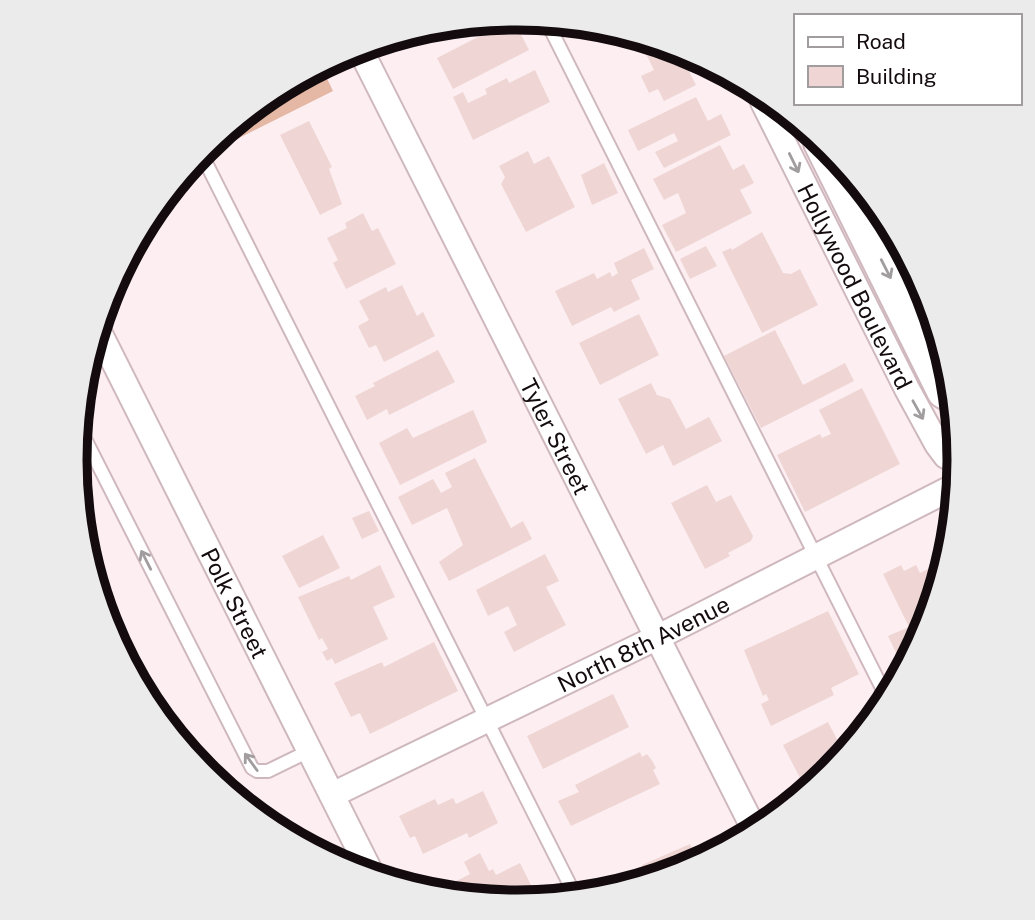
<svg xmlns="http://www.w3.org/2000/svg" width="1035" height="920" font-family="'Public Sans',sans-serif">
  <style>
    .green { fill: #e5b8a5 }
    .building { fill: #efd6d4 }
    .lines { fill: none; stroke-linecap: round; stroke-linejoin: round }
    .lane-casing { stroke: #cfb8bd; stroke-width: 16 }
    .street-casing { stroke: #cfb8bd; stroke-width: 28 }
    .primary-casing { stroke: #cfb8bd; stroke-width: 42 }
    .lane { stroke: #fff; stroke-width: 12 }
    .street { stroke: #fff; stroke-width: 24 }
    .primary { stroke: #fff; stroke-width: 38 }
    .oneway { stroke: #a19d9f }
    .labels { text-anchor: middle; dominant-baseline: central; stroke-width: 7; stroke-linejoin: round; paint-order: stroke }
    .street-label { font-size: 23px; fill: #130b0e; stroke: #fff }
    .rim { fill: none; stroke: #130b0e; stroke-width: 9 }
  </style>
  <rect width="100%" height="100%" fill="#fceef1"/>
  <path class="green" d="M322,68L333,91L211,152L208,145Z"/>
  <g class="building">
    <path d="M513,19L529,50L453,89L437,58Z"/>
    <path d="M640,42L678,50L696,85L664,101L658,89L649,93L641,76L654,70Z"/>
    <path d="M535,70L550,102L473,140L453,97L463,92L468,103L487,94L485,89L507,78L509,83Z"/>
    <path d="M696,97L708,121L721,114L731,135L664,168L655,152L678,141L674,133L638,151L628,130Z"/>
    <path d="M309,121L332,167L329,169L342,204L320,215L280,135Z"/>
    <path d="M720,145L733,170L744,164L754,183L740,190L752,213L676,252L662,225L686,213L678,193L664,200L653,179Z"/>
    <path d="M528,151L534,164L549,156L575,207L526,232L501,184L505,177L499,166Z"/>
    <path d="M604,163L618,193L592,205L581,175Z"/>
    <path d="M363,213L372,231L378,228L396,264L346,289L333,263L338,260L327,238L347,228L345,223Z"/>
    <path d="M762,232L783,273L791,274L800,269L818,305L762,333L722,252L731,248L732,250Z"/>
    <path d="M706,246L717,266L690,279L680,259Z"/>
    <path d="M644,248L654,269L631,280L640,299L614,312L611,307L572,326L555,291L594,273L597,279L610,272L612,277L618,273L614,263Z"/>
    <path d="M402,285L417,316L423,312L435,336L384,362L376,345L369,348L358,326L369,320L359,301L386,287L388,292Z"/>
    <path d="M639,314L659,355L600,385L579,343Z"/>
    <path d="M775,330L803,385L845,363L854,381L761,428L724,356Z"/>
    <path d="M438,350L455,382L389,415L387,409L367,420L355,396L375,386L373,383Z"/>
    <path d="M651,383L657,395L670,399L686,429L709,417L722,441L673,466L663,445L646,454L618,399Z"/>
    <path d="M862,388L900,464L805,512L777,455L820,434L822,438L831,434L819,410Z"/>
    <path d="M473,410L487,442L400,485L379,443L407,428L413,438Z"/>
    <path d="M475,458L511,528L523,521L532,539L449,581L439,562L463,545L447,508L412,525L398,497L433,479L441,493L452,487L445,473Z"/>
    <path d="M707,485L716,502L731,495L753,536L751,541L728,553L730,556L705,569L671,503Z"/>
    <path d="M369,511L379,531L362,539L352,518Z"/>
    <path d="M323,535L340,568L299,588L282,556Z"/>
    <path d="M545,554L559,581L546,587L566,625L514,652L504,632L517,625L508,606L488,616L476,590Z"/>
    <path d="M938,564L926,630L902,665L888,636L909,627L883,574L901,565L904,571L916,565L920,573Z"/>
    <path d="M380,565L395,597L373,607L388,639L335,664L332,658L327,661L322,652L328,649L322,638L319,640L298,597L349,576L351,580Z"/>
    <path d="M828,611L859,674L831,688L834,695L771,726L761,704L769,700L766,694L763,696L744,650Z"/>
    <path d="M434,642L458,691L370,734L360,713L351,717L334,683L382,662L384,667Z"/>
    <path d="M613,694L629,727L543,769L527,736Z"/>
    <path d="M828,722L844,753L830,760L834,768L830,773L814,784L809,773L800,778L783,745Z"/>
    <path d="M640,752L642,757L647,754L653,762L656,768L653,770L660,784L571,826L558,801L579,792L575,785Z"/>
    <path d="M483,791L498,823L469,838L467,833L423,854L415,836L410,838L399,816L435,799L438,805L453,798L456,804Z"/>
    <path d="M690,844L698,861L686,869L647,877L642,865Z"/>
    <path d="M480,853L489,871L493,869L496,875L520,863L536,895L517,902L443,888L470,874L464,862Z"/>
  </g>
  <g class="lines">
    <g class="lane-casing">
      <g id="lane">
        <path d="M548,24L884,692"/>
        <path d="M201,153L573,891"/>
        <path d="M81,431L252,768L257,771H268L309,751"/>
      </g>
    </g>
    <g class="street-casing">
      <g id="street">
        <path id="s1" d="M360,49L752,825"/>
        <path id="s2" d="M763,102L907,389L937,444L946,456L959,463"/>
        <path id="s3" d="M100,334L371,873"/>
        <path id="s4" d="M332,795L658,637L955,486"/>
      </g>
    </g>
    <g class="primary-casing">
      <path id="primary" d="M823,142L946,390"/>
    </g>
    <use href="#lane" class="lane"/>
    <use href="#street" class="street"/>
    <use href="#primary" class="primary"/>
  </g>
  <defs><path id="oneway-shaft" d="M-6 0H5M1.5-3L5.5 0L1.5 3" fill="none" stroke-width="1.6" stroke-linecap="round" stroke-linejoin="round" transform="scale(1.75)"/></defs>
  <g class="oneway">
    <use href="#oneway-shaft" transform="translate(794 163) rotate(64)"/>
    <use href="#oneway-shaft" transform="translate(886 269) rotate(63)"/>
    <use href="#oneway-shaft" transform="translate(918 410) rotate(61)"/>
    <use href="#oneway-shaft" transform="translate(146 560) rotate(-117)"/>
    <use href="#oneway-shaft" transform="translate(251 762) rotate(-126)"/>
  </g>
  <g class="labels">
    <g class="street-label">
      <text stroke="none"><textPath href="#s2" startOffset="206">Hollywood Boulevard</textPath></text>
      <text stroke="none"><textPath href="#s1" startOffset="434">Tyler Street</textPath></text>
      <text stroke="none"><textPath href="#s3" startOffset="301">Polk Street</textPath></text>
      <text stroke="none"><textPath href="#s4" startOffset="346">North 8th Avenue</textPath></text>
    </g>
  </g>
  <path d="M0 0H1035V920H0ZM87 460a430 430 0 1 1 860 0a430 430 0 1 1-860 0Z" fill="#ecebec" fill-rule="evenodd"/>
  <path class="rim" d="M87 460a430 430 0 1 1 860 0a430 430 0 1 1-860 0Z"/>
  <rect x="794" y="14" width="228" height="91" fill="#ffffff" stroke="#a19d9f" stroke-width="2"/>
  <rect x="808" y="37" width="35" height="10" fill="#ffffff" stroke="#a19d9f" stroke-width="2"/>
  <text x="856" y="49" font-size="21" fill="#130b0e">Road</text>
  <rect x="808" y="66" width="35" height="21" fill="#efd6d4" stroke="#a19d9f" stroke-width="2"/>
  <text x="856" y="84" font-size="21" fill="#130b0e">Building</text>
</svg>
